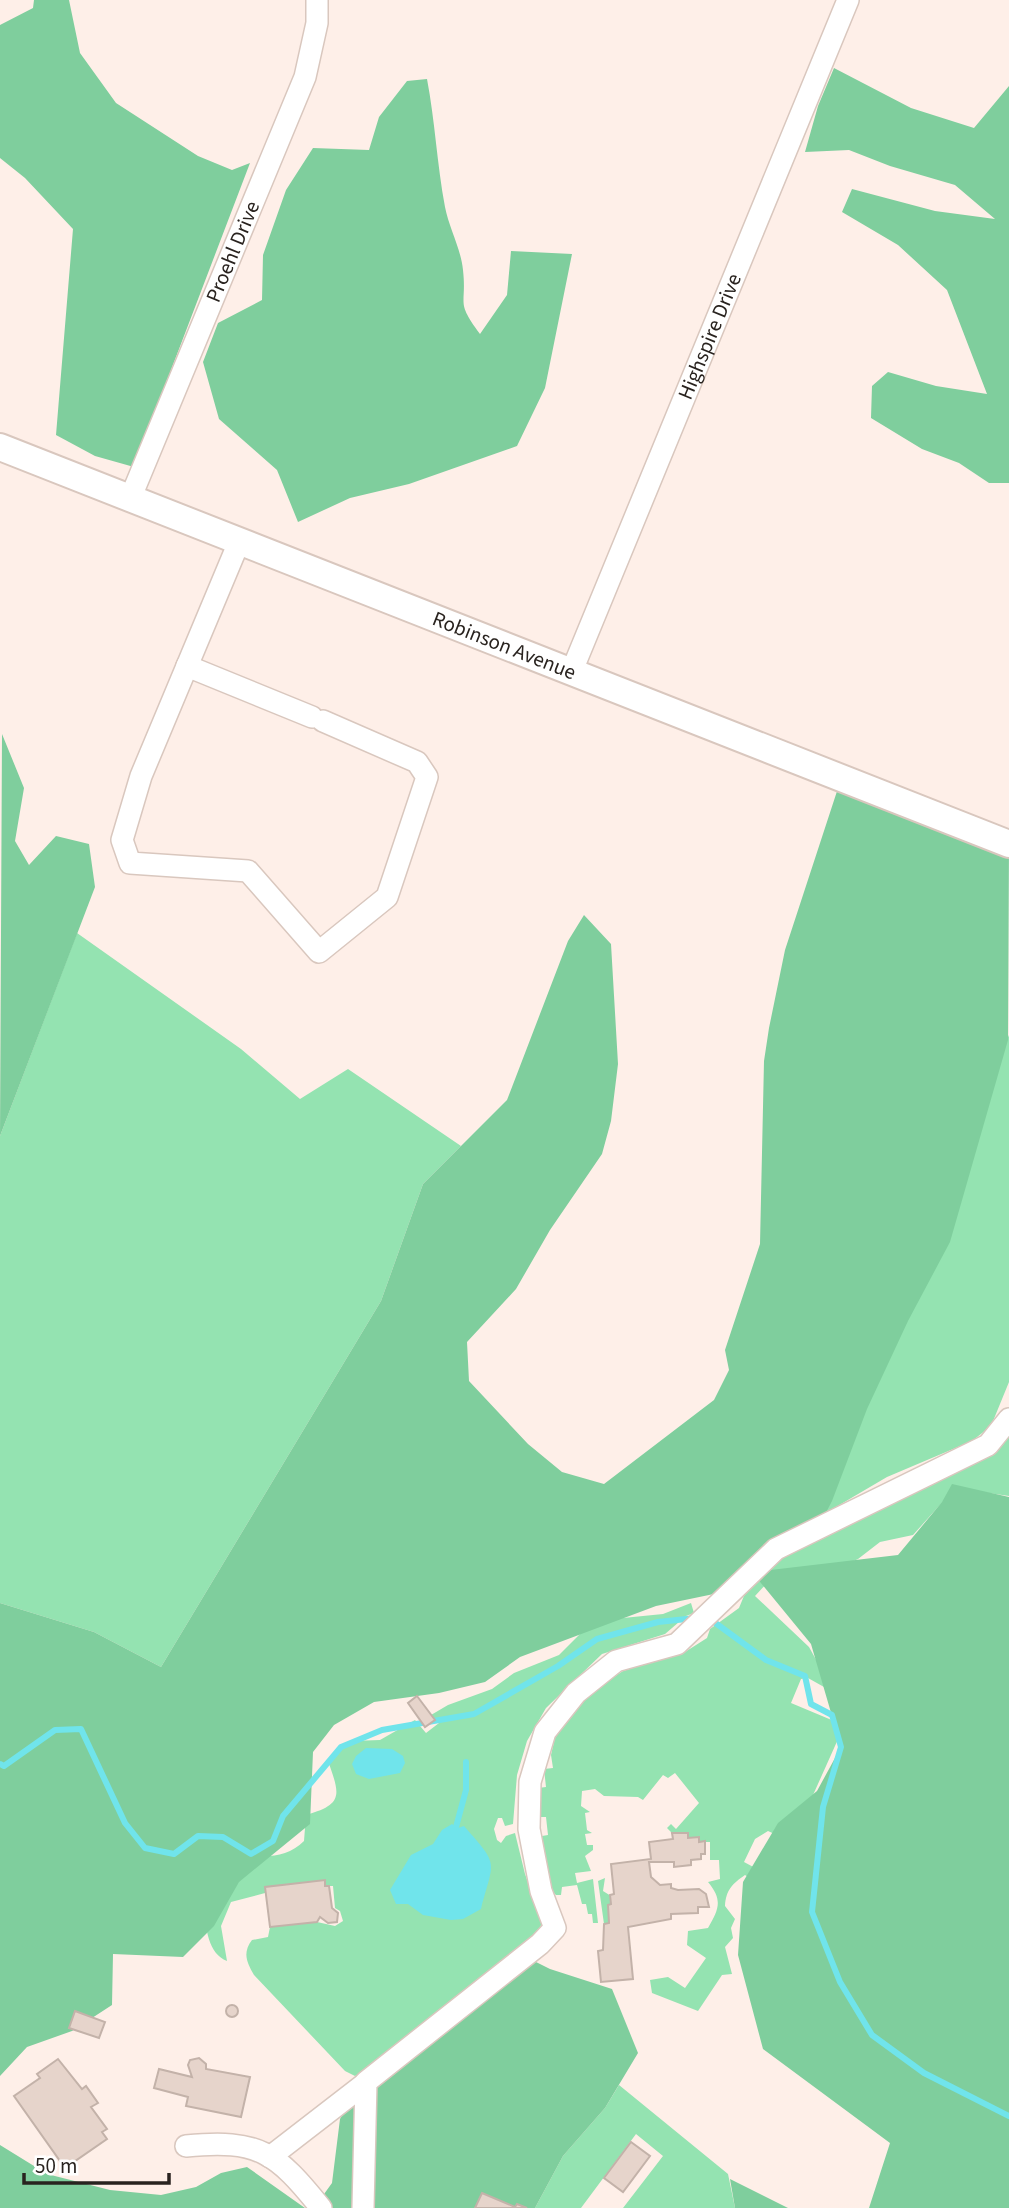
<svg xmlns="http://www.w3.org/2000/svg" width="1009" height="2208" font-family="'Source Sans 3',sans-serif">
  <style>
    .green { fill: #94e3b1 }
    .forest { fill: #7fce9d }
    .water { fill: #70e4eb }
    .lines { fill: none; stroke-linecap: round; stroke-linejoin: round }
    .stream { stroke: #70e4eb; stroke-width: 6 }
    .building { fill: #e6d4cb; stroke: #c3b2a9; stroke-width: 2 }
    .minor-casing { stroke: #d9c7be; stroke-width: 24 }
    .major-casing { stroke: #d9c7be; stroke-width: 30 }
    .minor { stroke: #fff; stroke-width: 21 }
    .major { stroke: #fff; stroke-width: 26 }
    .labels { text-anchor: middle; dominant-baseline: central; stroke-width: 5; stroke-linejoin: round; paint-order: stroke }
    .street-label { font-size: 21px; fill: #29231f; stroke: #fff }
  </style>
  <rect width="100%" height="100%" fill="#feefe8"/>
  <g class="green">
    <path d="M77,933L241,1049L300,1099L348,1069L461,1146L423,1184L381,1301L161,1667L94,1632L0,1603V1136Z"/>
    <path d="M1009,1035V1382L991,1426L972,1441L887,1477L807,1524L798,1517Z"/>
    <path d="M1009,1435V1496L955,1488L913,1535L880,1542L858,1559L833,1570L768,1582L755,1596L809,1647L830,1685L824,1687L808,1678L801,1679L791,1703L834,1721L839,1737L792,1842L768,1831L755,1839L744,1862L759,1870L757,1883L745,1875C732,1884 726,1890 725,1906L735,1919L731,1928L733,1938L725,1947L732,1974L722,1975L698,2011L652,1993L650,1980L668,1977L685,1988L706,1958L687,1945L688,1931L708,1928C719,1909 723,1900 708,1882L720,1879L719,1860H710V1842H699V1837L688,1838V1833H672L667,1828L671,1824L676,1829L699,1803L675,1773L668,1778L663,1775L643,1800L638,1797L604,1796L595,1789L582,1791L581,1806L590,1812L585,1813L587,1830L592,1833L585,1834L587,1845H593V1850L585,1856L591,1871L575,1873L577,1883L593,1879L598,1923H593L592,1914H588L586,1904H582L577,1885L562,1887L561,1895H556L548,1888L542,1836L548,1835L546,1817H541L538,1788L546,1787L544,1769L553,1768L551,1755L556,1733L588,1694L623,1671L685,1652L707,1638L710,1629L739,1608L746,1591L768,1565Z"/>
    <path d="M691,1603L694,1613L686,1616L665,1634L602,1654L546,1708L527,1741L517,1775L513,1824L505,1826L502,1818H498L494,1829L497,1840L501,1843L506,1836L515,1833L525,1874L542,1922L538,1934L370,2068L355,2076L345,2071L254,1975C247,1963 242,1953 252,1940L268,1937L270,1927L317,1922L335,1926L343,1921L340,1911L335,1908L333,1886H325V1881L265,1887V1893L231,1902L221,1926L227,1961C194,1948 207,1876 208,1848C240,1853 278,1867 304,1841L306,1815C344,1804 340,1795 328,1761L352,1741L380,1740L415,1720L426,1733L439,1723L431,1715L448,1705L492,1689L514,1673L559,1655L593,1621L663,1614Z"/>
    <path d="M605,1878L603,1891L611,1896V1904L608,1905L609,1923L604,1924L598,1881Z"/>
    <path d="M619,2085L728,2174L735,2208H623L663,2156L636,2134L581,2208H535L563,2156L605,2108Z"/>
  </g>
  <g class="forest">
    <path d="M34,0H69L80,53L116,103L198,156L232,170L250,163L134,467L95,456L56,435L73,229L25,178L0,158V25L33,8Z"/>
    <path d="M834,68L911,108L974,128L1009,86V483H989L959,463L922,449L871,418L872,386L888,372L936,386L987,394L947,290L898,245L842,212L852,189L935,211L995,219L955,185L890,166L849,150L805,152L818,106Z"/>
    <path d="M427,79C435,121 437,164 445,207C449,228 461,249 463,270C467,307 455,300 480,334L507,295L511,251L572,254L545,388L517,446L409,484L350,498L298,522L277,470L219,419L203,362L218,323L262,300L263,255L286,190L313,148L369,150L379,117L407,81Z"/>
    <path d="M2,734L24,788L15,841L29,865L56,836L89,844L95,887L0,1136Z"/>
    <path d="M841,779L1009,844L1008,1040L950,1242L908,1321L867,1409L832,1501L818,1528L754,1572L898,1555L942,1502L952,1484L1009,1497V2208H869L890,2143L763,2049L738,1955L743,1882L778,1823L817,1791L841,1747L811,1644L752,1572L733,1590L656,1606L520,1657L485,1682L439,1693L374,1702L334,1725L313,1752L310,1824L239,1882L214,1926L183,1957L113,1954L112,2005L72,2031L27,2047L0,2076V1603L94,1632L161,1667L381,1301L423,1184L507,1100L568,941L584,915L611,944L618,1064L611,1121L602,1154L550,1230L516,1289L467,1342L469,1381L528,1444L562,1472L604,1484L714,1400L729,1370L725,1350L760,1244L764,1061L769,1028L785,950Z"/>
    <path d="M524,1956L550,1969L612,1989L638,2053L605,2108L563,2156L535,2208H314L332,2183L340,2119L357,2089Z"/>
    <path d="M0,2145L47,2174L110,2190L161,2195L196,2187L221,2173L247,2167L305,2208H0Z"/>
    <path d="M730,2179L788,2208H735Z"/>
  </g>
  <g class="water">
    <path d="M366,1748L392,1749L403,1756L405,1763L400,1773L369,1779L356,1774L352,1764L356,1756Z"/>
    <path d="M452,1824L458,1828L464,1826C500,1867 494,1859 481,1909L463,1919L451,1920L423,1915L408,1904H396L390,1890L411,1855L433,1844L442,1830Z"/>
  </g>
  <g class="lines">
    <g class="stream">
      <path d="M710,1619L766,1660L805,1676L811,1704L832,1715L841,1747L823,1807L812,1912L840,1982L872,2035L924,2073L1009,2116"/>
      <path d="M0,1764L4,1766L55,1730L81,1729L125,1823L145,1848L174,1854L198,1836L223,1837L251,1854L273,1841L283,1816L341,1747L382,1730L474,1714L558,1666L597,1639L658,1622L696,1618"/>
      <path d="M456,1827L466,1790V1762"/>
    </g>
  </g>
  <g class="building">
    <path d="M417,1696L435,1720L425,1727L408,1703Z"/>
    <path d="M672,1833H688V1838L699,1837V1842L705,1841V1854H701V1859L691,1860V1865L674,1867V1862H649L651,1877L660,1885L671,1884V1888L678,1890L699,1889L706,1894L709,1907H698V1913L671,1914V1919L628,1927L633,1979L601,1982L598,1951L603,1950L604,1924L609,1923L608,1905L611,1904L610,1895L614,1894L611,1864L651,1859L649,1842L673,1839Z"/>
    <path d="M325,1880V1886H329L332,1908L338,1913L337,1922L328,1923L320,1917L317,1922L270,1927L265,1887Z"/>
    <circle cx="232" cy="2011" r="6"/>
    <path d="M75,2011L105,2022L99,2038L69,2028Z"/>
    <path d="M199,2058L206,2064V2069L250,2077L241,2117L186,2106L188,2097L154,2088L159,2069L192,2077L188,2065L190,2060Z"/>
    <path d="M58,2059L82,2089L86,2086L98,2103L91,2107L107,2129L102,2132L107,2139L65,2168L14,2096L40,2078L37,2074Z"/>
    <path d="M631,2142L650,2156L623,2192L604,2178Z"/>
    <path d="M482,2193L515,2207L517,2204L527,2208H475Z"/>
  </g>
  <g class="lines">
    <g class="minor-casing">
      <g id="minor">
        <path id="s1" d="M130,499L305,77L317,23V0"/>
        <path d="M239,542L141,776L122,840L130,863L248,871L319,952L387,897L427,777L417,762L323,721"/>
        <path d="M187,666L312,717"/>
        <path id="s2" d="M571,673L848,0"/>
        <path d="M186,2146C259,2139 276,2152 321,2208"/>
        <path d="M270,2157L367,2082"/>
        <path d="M363,2208L366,2082L540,1944L555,1928L541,1891L529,1829L530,1782L545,1732L576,1693L616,1661L677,1644L776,1549L988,1445L1009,1419"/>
      </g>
    </g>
    <g class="major-casing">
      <g id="major">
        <path id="s3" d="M0,447L1009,844"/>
      </g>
    </g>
    <use href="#minor" class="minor"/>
    <use href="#major" class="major"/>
  </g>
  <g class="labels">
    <g class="street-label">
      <text stroke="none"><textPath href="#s1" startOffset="268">Proehl Drive</textPath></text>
      <text stroke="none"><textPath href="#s2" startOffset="364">Highspire Drive</textPath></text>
      <text stroke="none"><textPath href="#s3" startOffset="542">Robinson Avenue</textPath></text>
    </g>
  </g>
  <path d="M24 2173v10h145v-10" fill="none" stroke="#29231f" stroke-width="3.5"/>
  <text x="35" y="2173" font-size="21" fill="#29231f" stroke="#ffffff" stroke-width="5" paint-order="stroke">50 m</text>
</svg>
